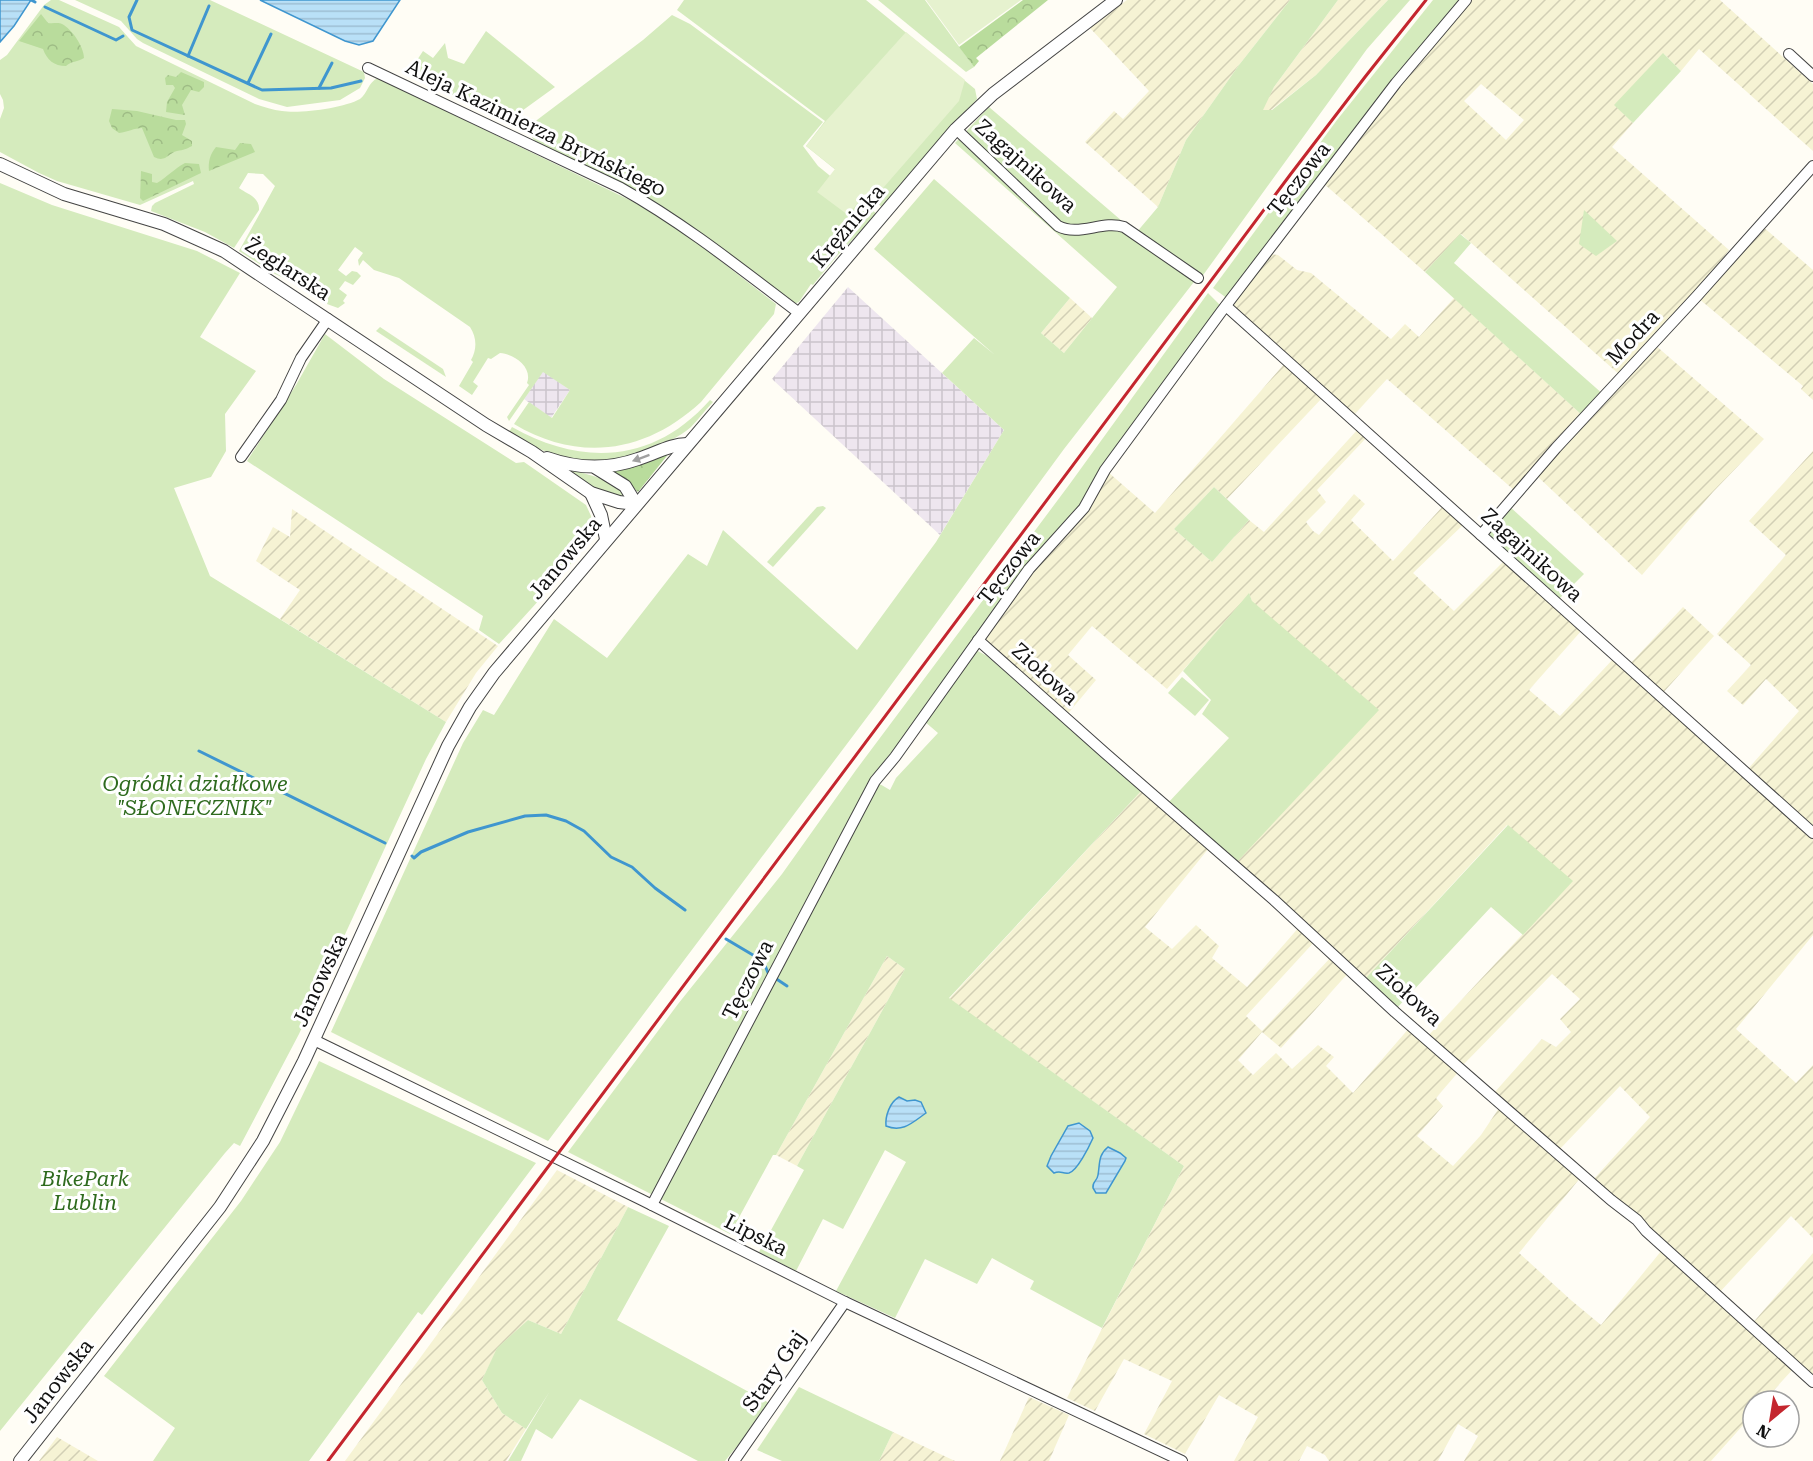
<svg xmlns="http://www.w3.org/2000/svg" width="1813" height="1461" font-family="'Roboto Serif',serif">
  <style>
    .industrial { fill: url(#industrial-grid) }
    .farmland { fill: url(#farmland-furrows); fill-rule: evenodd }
    .green { fill: #d5ebbd }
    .forest { fill: url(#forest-crowns) }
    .pitch { fill: #e6f2cf }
    .water { fill: url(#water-rules); stroke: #3f96cf; stroke-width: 1.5 }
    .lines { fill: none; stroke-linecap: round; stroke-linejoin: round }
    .stream { stroke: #3f96cf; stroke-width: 3 }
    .minor-casing { stroke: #444; stroke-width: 12 }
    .tertiary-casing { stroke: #444; stroke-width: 14 }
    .minor { stroke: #fff; stroke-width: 10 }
    .tertiary { stroke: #fff; stroke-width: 12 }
    .rail { stroke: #c4262e; stroke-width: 3 }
    .oneway { fill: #a0a0a0 }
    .labels { text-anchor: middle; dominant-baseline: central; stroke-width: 6; stroke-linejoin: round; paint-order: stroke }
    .street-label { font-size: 21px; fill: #111; stroke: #fff }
    .park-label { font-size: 21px; font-style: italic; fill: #2f6b1f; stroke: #fff }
  </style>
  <defs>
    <pattern id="industrial-grid" width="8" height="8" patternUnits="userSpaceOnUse" patternTransform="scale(1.5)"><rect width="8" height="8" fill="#eee6ef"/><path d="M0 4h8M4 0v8" fill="none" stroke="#cbc4cc"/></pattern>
    <pattern id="farmland-furrows" width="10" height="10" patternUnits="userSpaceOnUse" patternTransform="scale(1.5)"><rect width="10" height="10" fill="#f6f3d4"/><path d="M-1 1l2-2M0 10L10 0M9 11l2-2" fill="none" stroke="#d2cfb5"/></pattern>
    <pattern id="forest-crowns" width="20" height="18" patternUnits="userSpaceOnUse" patternTransform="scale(1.5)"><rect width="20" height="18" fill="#b9dc9c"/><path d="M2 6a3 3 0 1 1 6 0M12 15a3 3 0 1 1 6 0" fill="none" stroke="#9ebc85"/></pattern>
    <pattern id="water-rules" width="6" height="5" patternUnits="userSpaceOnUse" patternTransform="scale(1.5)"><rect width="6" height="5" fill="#b9e0f7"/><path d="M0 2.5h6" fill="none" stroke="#9ebfd3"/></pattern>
  </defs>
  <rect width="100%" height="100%" fill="#fffdf5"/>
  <g class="industrial">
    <path d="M848,287L1004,430L940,535L772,379Z"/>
    <path d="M543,371L570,390L551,418L524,399Z"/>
  </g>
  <g class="farmland">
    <path d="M1127,0H1290L1239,65L1186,140L1158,207L1085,142L1114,111L1123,119L1149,91L1090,28Z"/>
    <path d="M1338,0H1388L1316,75L1271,110H1262L1274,87Z"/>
    <path d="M1469,0H1720L1813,84V151L1699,49L1681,71L1664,54L1615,105L1633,123L1612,147L1729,250L1696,295L1621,376L1461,234L1425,272L1323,183ZM1481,84L1524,120L1506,140L1464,101Z"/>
    <path d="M1762,226L1813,270V400L1801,389L1803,386L1698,298Z"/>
    <path d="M1270,254L1278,255L1297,270L1311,273L1391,339L1405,324L1419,337L1454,298L1583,416L1515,491L1387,379L1353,416L1231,304Z"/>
    <path d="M1070,298L1092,318L1064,353L1041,333Z"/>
    <path d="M1655,345L1764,439L1713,492L1642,575L1536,475Z"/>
    <path d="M1285,363L1323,397L1227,499L1214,487L1174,529L1212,562L1249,520L1264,532L1359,428L1368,436L1317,490L1326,502L1306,522L1313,531L1319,535L1354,494L1365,504L1351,520L1393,561L1443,506L1464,524L1413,573L1454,611L1505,560L1582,630L1529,690L1560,716L1614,658L1813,834V935L1736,1029L1796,1083L1813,1065V1238L1791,1216L1717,1295L1592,1181L1650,1117L1620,1086L1559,1150L1494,1093L1542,1039L1556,1047L1571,1032L1560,1019L1580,999L1552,974L1462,1066L1428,1036L1572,881L1507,825L1365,979L1235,864L1252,601L1249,594L1167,689L1092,626L1068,655L1096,680L1066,716L987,645L986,632L1108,472L1155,513Z"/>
    <path d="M1813,451V830L1747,770L1799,711L1766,679L1743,705L1727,691L1751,665L1717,634L1786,555L1749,521Z"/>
    <path d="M292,509L498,646L476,673L446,722L280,619L300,590L256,561L273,527L290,537Z"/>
    <path d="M1683,607L1714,636L1662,694L1629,665Z"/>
    <path d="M1142,790L1209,848L1145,927L1172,949L1196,925L1219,946L1212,958L1247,987L1300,926L1316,940L1246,1016L1262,1031L1332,956L1350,971L1281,1048L1262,1032L1238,1060L1253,1075L1276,1053L1292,1069L1318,1045L1334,1057L1326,1066L1353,1093L1410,1027L1460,1070L1436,1098L1443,1106L1417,1136L1453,1166L1481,1135L1501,1105L1581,1177L1519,1253L1572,1301L1601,1325L1662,1250L1794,1368L1764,1401H1753V1414L1711,1461H1464L1478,1436L1458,1424L1438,1461H1329L1325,1455L1307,1446L1299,1461H1234L1258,1417L1219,1395L1185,1454L1144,1434L1172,1381L1124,1359L1095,1411L1067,1398L1184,1166L949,999Z"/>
    <path d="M887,956L905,969L797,1166L776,1155Z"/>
    <path d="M557,1170L628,1207L561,1334L528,1320L497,1349L482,1380L502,1413L526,1429L506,1461H345Z"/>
    <path d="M1813,1253V1378L1751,1325Z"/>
    <path d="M1029,1397L1069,1415L1049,1461H1000Z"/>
    <path d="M893,1432L955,1461H879Z"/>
    <path d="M57,1437L98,1461H39Z"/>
  </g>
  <g class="green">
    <path d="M51,0H59L119,27L136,46L255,104C264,107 273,110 282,111C300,114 344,108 360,99C368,93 368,82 378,78L644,207L682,231L776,304L774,314L701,402C646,453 579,463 514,424L529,402L552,418L570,390L543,372L509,421L507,417L529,385L527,383C533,367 514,354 500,353L491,359L488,358L473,382L478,386L472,395L459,386L473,362L471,360C477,349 477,338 470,327L399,278L374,270L363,260L359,266L358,260L363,253L355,247L338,270L346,276L352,271L357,272L361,276L353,285L345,281L339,289L347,295L343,301L345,303L338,308L327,304L328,301L309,289L307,291L291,281L275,274L239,251L275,186L263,174L248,173L239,188C247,194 260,197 259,210L234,248L205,232L151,211L152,206L155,203L194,184L193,181L140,205L57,181L39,173L0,152V119L4,108L3,100L0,94V60L7,55L44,5Z"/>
    <path d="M75,0H210L364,72L365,78L360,88L340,100L287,107L259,99L143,43L137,39L121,21Z"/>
    <path d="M684,0H866L975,89L977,99L883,208L806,146L825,121L677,10Z"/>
    <path d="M878,0H925L974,67L966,72Z"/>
    <path d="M1290,0H1338L1274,87L1263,110H1272L1316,75L1388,0H1410L1367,49L1201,278H1197L1064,449L877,704L548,1141L331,1032L463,743L483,710L494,715L554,619L607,658L688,554L707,566L723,530L857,650L936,542L1004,430L942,373L974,338L995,355L874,249L934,179L1070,298L1041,333L1064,353L1117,287L955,143L989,107L1136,233L1158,207L1186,140L1239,65Z"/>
    <path d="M1433,0H1463L1228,299L1213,288L1337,120Z"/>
    <path d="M672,15L690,24L823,122L803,146L818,166L877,214L837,256L813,285L811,284L799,302L794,304L623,185L535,141L530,135L533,123L643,40Z"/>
    <path d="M486,31L555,87L508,121L408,74L423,51L433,58L445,43L448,58L464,64Z"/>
    <path d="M1663,53L1681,71L1633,123L1614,105Z"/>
    <path d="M0,183L52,205L197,251L240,273L200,337L256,371L225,414L226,451L211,477L174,488L210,576L446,722L426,759L299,1034L240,1146L234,1143L225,1153L0,1431Z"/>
    <path d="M1584,210L1617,241L1596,256L1579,244Z"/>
    <path d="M1460,234L1471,243L1454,263L1604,395L1583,416L1425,272Z"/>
    <path d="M1208,293L1222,307L1080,506L873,780L890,790L896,778L938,733L924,721L976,650L987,656L1142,790L949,998L1184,1166L1102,1328L1030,1289L1034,1281L992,1258L977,1284L925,1259L895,1318L836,1291L906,1162L885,1150L843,1229L823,1219L796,1271L759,1252L804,1170L797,1166L905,969L887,956L776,1155H773L730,1234L568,1152L678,1004L782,874L856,770L1069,485Z"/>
    <path d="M380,327L443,369L446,377L376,331Z"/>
    <path d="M325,334L384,379L516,463L524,462L586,505L591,516L592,527L588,542L561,576L499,644L479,630L483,616L247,461L296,385Z"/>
    <path d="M710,400L713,402C705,410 699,419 691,427C680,437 665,443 651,449C597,470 559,461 510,435L509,432L512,427C583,467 654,463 710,400Z"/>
    <path d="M570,468C588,477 614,477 626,496L624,499L596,490L566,471Z"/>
    <path d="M1214,487L1249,520L1212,562L1174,529Z"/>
    <path d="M823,506L826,508L773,567L767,562L817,507Z"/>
    <path d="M1509,506L1584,574L1557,601L1489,539V531Z"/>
    <path d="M1249,593L1252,601L1379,710L1235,864L1167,804L1229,738L1202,714L1211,700L1183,671Z"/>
    <path d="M1182,677L1209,700L1195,716L1168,693Z"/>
    <path d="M1508,825L1573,881L1523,935L1491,907L1396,1009L1365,979Z"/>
    <path d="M319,1061L536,1163L422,1315L418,1312L309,1461H153L175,1428L104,1376L241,1201L280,1142Z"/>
    <path d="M628,1207L669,1226L617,1320L771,1404L725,1461H698L580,1399L552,1439L536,1429L521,1461H508L550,1391L526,1429L502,1413L482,1380L497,1348L528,1320L561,1334Z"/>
    <path d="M799,1387L893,1432L879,1461H782L757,1450Z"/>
  </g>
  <g class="forest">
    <path d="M1023,0H1048L976,58L979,61L974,67L959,47Z"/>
    <path d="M41,14L48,23C53,24 58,22 62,24C72,29 84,47 84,58C78,62 71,61 66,66C54,66 47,60 43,49L19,41Z"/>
    <path d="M181,72L204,82V87L199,92L191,90L182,105L185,115L166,112L167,102L175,88L173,85H166L165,78L168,75L176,77Z"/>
    <path d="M112,109L137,111L176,120H185L186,124L182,135L192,141V146C186,149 184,150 177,151C168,153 166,163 154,157L142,128C134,128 128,132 119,133L112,128L109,121Z"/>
    <path d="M240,143L251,144L255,152L209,171C208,162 210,154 216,147L235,150Z"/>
    <path d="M185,163L199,164L201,173L143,201L140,198L141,171L152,174V182L157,183C167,177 174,169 185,163Z"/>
    <path d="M670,452L638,492L626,481L605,469Z"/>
  </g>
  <g class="pitch">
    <path d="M926,0H1021L959,45Z"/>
    <path d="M906,32L965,80L959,101L877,195L868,196L865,194L848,215L817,192L835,169L806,146L825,122Z"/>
  </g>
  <g class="water">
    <path d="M0,0H31L14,26L0,42Z"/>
    <path d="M260,0H400L373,41L359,45L345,41Z"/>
    <path d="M899,1097L907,1101L915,1100L921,1102L926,1113C913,1122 903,1133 886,1126C885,1116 890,1102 899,1097Z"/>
    <path d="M1079,1123L1090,1131L1093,1138C1089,1147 1077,1171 1069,1173C1062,1174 1061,1170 1054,1173L1047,1166L1051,1156L1068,1126Z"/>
    <path d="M1108,1147L1120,1153L1126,1158L1125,1161L1106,1193H1096L1093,1188C1092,1181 1097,1182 1098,1175C1100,1164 1098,1155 1108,1147Z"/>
  </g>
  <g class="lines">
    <g class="stream">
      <path d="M31,0L35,2"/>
      <path d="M137,0L129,17L132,30L262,90L331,88L361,81"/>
      <path d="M45,7L116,40L123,36"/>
      <path d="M188,56L209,6"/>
      <path d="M248,83L271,34"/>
      <path d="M319,88L332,63"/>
      <path d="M199,751L385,843"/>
      <path d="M412,856L414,858L421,852L468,832L525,816L546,815L566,821L584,831L611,857L632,867L655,888L685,910"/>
      <path d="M726,939L763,961L769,975"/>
      <path d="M775,978L787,986"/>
    </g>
    <g class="minor-casing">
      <g id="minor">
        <path d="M1789,54L1813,76"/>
        <path d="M368,68L621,188C685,224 741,269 799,313"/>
        <path d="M956,129L1058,226C1079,237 1102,220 1124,227L1198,278"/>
        <path d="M1226,306L1813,833"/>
        <path d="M241,457L281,400L301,358L328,319"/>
        <path d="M1481,535L1556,448L1697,296L1813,166"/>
        <path d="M978,640L1105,753L1274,900L1395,1012L1611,1200L1637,1220L1646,1231L1813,1382"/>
        <path d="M314,1040L642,1200L845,1302L1182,1461"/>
        <path d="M652,1205L875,781L895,757L1029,569L1084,508L1105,470L1221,312L1396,83L1466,0"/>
        <path d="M734,1461L845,1302"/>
      </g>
    </g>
    <g class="tertiary-casing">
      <g id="tertiary">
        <path d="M0,164L64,194L164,224L224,251L486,425L532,452L591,493L619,502L636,504"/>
        <path d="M547,458C578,469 607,470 638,459C655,454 670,444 687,444"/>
        <path d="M596,468L625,486L636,504"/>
        <path d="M591,493L601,515L606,539"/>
        <path d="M20,1461L220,1207L263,1141L304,1061L448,746L470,707L494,673L956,129L993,94L1116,0"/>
      </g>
    </g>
    <use href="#minor" class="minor"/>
    <use href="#tertiary" class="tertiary"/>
    <path class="rail" d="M328,1461L1290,175L1365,77L1426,0"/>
  </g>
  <defs><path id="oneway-solid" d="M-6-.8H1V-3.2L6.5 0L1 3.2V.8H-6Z" transform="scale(1.5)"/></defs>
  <use class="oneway" href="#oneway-solid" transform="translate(641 458) rotate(160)"/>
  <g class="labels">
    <g class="street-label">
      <text transform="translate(536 128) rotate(26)">Aleja Kazimierza Bryńskiego</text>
      <text transform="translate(1026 166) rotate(42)">Zagajnikowa</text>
      <text transform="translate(1299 179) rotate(-52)">Tęczowa</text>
      <text transform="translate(848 226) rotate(-50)">Krężnicka</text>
      <text transform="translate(288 269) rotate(33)">Żeglarska</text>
      <text transform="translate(1633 337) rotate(-47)">Modra</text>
      <text transform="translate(1532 555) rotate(42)">Zagajnikowa</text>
      <text transform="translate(565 558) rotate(-50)">Janowska</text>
      <text transform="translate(1009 568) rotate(-52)">Tęczowa</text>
      <text transform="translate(1045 674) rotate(42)">Ziołowa</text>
      <text transform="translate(320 980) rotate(-65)">Janowska</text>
      <text transform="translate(748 980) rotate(-63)">Tęczowa</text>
      <text transform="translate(1409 995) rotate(42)">Ziołowa</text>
      <text transform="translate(756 1235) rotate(27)">Lipska</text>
      <text transform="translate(774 1371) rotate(-55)">Stary Gaj</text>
      <text transform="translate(58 1381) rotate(-52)">Janowska</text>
    </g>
    <g class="park-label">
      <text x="195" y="784">Ogródki działkowe<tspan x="195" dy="24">"SŁONECZNIK"</tspan></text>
      <text x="85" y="1179">BikePark<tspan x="85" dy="24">Lublin</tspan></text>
    </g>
  </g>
  <g transform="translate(1771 1419) rotate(210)"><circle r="28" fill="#ffffff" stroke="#a0a0a0" stroke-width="1.5"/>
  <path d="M0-4.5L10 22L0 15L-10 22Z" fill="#c4262e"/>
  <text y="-9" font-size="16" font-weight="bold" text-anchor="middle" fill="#111111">N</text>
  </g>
</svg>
